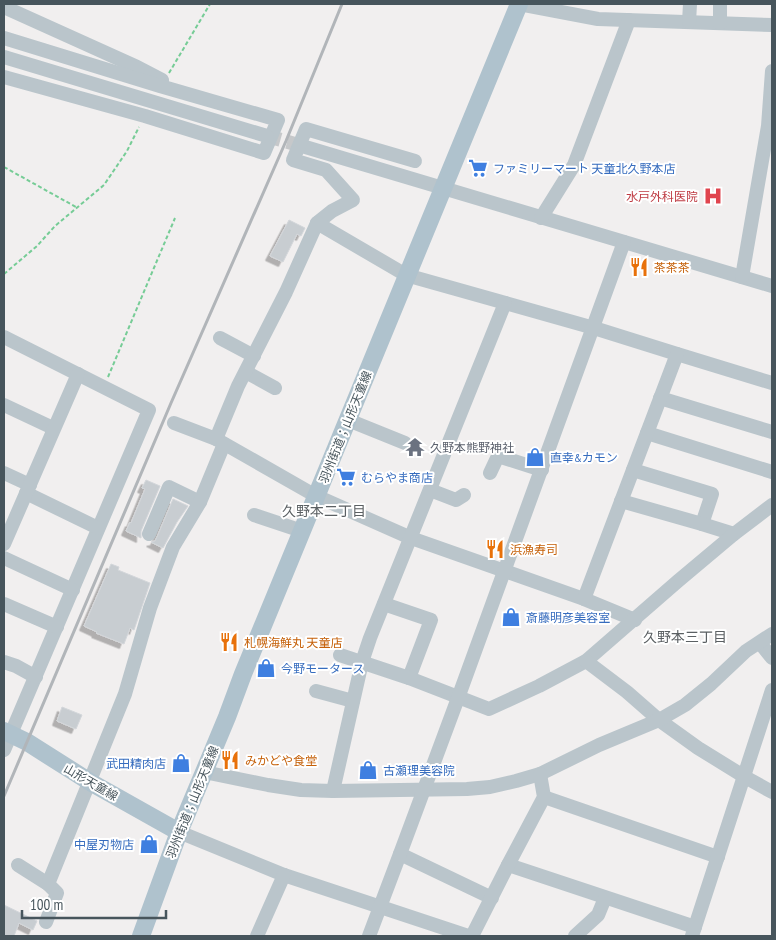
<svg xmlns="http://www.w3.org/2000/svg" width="776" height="940" font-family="'PT Sans Narrow','Noto Sans JP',sans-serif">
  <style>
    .building { fill: #c8cdd1; stroke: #d3d6da; filter: url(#shadow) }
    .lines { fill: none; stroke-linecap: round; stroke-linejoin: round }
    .minor-tunnel { stroke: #c6c8ca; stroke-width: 14; stroke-dasharray: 14 7; stroke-linecap: butt }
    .path { stroke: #76cc96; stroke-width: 2; stroke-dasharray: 4 2.5; stroke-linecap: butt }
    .minor { stroke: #bac5cb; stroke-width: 14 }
    .major { stroke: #afc2cd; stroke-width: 18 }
    .rail { stroke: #b1b5b9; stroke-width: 3 }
    .labels { text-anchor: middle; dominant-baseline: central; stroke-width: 4; stroke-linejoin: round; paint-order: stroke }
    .shop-label { font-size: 12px; fill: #366cbe; stroke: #fff; text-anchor: start }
    .health-label { font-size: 12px; fill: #be3a42; stroke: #fff; text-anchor: end }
    .food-label { font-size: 12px; fill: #c56008; stroke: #fff; text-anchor: start }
    .street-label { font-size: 12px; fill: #47555c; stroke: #fff }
    .worship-label { font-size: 12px; fill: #5b616d; stroke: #fff; text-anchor: start }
    .neighbourhood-label { font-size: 14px; fill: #5b6063; stroke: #fff }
  </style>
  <defs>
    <filter id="shadow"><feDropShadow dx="-4.5" dy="4.5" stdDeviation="0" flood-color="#0004"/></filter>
  </defs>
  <rect width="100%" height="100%" fill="#f1efef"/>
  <g class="building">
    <path d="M289,220L305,228L301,236L297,234L283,262L270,256Z"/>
    <path d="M146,480L160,486L141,531V538L126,531L130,522L131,523L145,489L142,488Z"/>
    <path d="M173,499L188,506L177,522L163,548L151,542L155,541L157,537Z"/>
    <path d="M111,564L119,567L118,570L150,583L134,630L130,628L124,644L96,633L97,632L84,626Z"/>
    <path d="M62,707L82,715L76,729L57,721Z"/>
    <path d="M4,905L37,921L33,930L19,923L14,936H4Z"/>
  </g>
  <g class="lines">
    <path class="minor-tunnel" d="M267,136L302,146"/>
    <g class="path">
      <path d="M169,73L210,4"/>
      <path d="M4,167L76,207"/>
      <path d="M4,274L37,246L55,226L104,185L127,151L139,127"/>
      <path d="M108,377L175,218"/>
    </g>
    <g class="minor">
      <path d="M519,4L598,19L772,25"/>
      <path d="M4,7L137,67L162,80"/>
      <path d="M689,22L690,4"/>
      <path d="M720,23V4"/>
      <path d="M4,38L160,86L278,120L264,153L145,116L4,77"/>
      <path d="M4,57L267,136"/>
      <path d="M302,146L772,286"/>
      <path d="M541,218L574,165L629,20"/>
      <path d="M317,223L332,211L353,200L326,170L293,160L306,129L415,161"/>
      <path d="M742,277L768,126L772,71"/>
      <path d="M4,337L149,410C100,523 53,637 4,750"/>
      <path d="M220,338L254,356"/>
      <path d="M246,372L275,388"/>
      <path d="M660,398L772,432"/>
      <path d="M4,405L53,428"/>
      <path d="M348,420L405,443"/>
      <path d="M174,423L216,439L316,496L411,538L584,599L635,620"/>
      <path d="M647,433L772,472"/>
      <path d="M216,439L238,386L286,292L317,223L406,275L594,328L677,354L772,383"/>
      <path d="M633,470L712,494L702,524"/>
      <path d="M4,473L30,485"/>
      <path d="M490,473L498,456L542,470"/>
      <path d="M430,490L456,500L464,495"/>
      <path d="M26,493L98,528"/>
      <path d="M621,501L702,524L734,534"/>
      <path d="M254,515L302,531"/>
      <path d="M149,534L169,487L200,502"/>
      <path d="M4,544L78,374"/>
      <path d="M4,558L73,590"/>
      <path d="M584,599L677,354"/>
      <path d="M4,604L57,627"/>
      <path d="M384,604L431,620L409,678"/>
      <path d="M760,643L772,658"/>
      <path d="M340,655L409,678L489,709L539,686L586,661L678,581L734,534L772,505"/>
      <path d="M586,661L627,692L659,720L698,748L745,777L772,792"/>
      <path d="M4,662L16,666L36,677"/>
      <path d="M316,691L353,701"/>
      <path d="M204,772L268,785L301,790L333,791L467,789L490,787L516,781L540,774L599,745L659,720L685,705L711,684L746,651L772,634"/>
      <path d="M333,791L362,662L370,638L505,303"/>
      <path d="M544,797L718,857"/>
      <path d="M179,832L284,875L468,936"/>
      <path d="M400,854L492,898"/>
      <path d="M18,865L48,884"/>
      <path d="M508,865L695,927"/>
      <path d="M46,922L57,893L48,884L125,694L150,608L173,547L200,502L224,444"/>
      <path d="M257,936L284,875"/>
      <path d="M369,936L400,854L458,698L624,242"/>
      <path d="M472,936L508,865L544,797L540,774"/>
      <path d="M575,936L598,915L605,898"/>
      <path d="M692,936L772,690"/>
    </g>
    <g class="major">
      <path d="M4,731L27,742L90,782L179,832"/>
      <path d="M141,936L179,832L227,717L243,674L519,4"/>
    </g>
    <path class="rail" d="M4,796L171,403L286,141L342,4"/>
  </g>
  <defs>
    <g id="supermarket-bare" transform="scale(1.5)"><path d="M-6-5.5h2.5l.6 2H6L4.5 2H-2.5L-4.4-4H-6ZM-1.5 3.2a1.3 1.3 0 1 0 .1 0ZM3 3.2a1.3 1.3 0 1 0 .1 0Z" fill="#3f7fe0" stroke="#fff" stroke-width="2.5" paint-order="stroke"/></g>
    <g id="hospital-bare" transform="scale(1.5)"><path d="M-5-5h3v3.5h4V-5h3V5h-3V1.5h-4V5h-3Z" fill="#e0444e" stroke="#fff" stroke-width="2.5" paint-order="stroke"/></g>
    <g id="restaurant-bare" transform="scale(1.5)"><path d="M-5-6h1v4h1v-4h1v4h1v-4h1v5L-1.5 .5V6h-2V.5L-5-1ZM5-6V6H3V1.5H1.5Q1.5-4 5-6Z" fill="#e8710a" stroke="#fff" stroke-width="2.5" paint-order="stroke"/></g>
    <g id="temple-bare" transform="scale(1.5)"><path d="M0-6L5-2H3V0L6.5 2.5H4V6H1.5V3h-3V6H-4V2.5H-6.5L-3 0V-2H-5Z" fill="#6b7280" stroke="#fff" stroke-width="2.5" paint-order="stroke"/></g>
    <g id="shop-bare" transform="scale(1.5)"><path d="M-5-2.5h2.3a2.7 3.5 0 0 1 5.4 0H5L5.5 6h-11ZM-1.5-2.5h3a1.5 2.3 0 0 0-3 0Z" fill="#3f7fe0" stroke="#fff" stroke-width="2.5" paint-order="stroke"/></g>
  </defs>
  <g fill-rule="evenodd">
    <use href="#supermarket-bare" x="478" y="168"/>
    <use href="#hospital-bare" x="713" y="196"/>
    <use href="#restaurant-bare" x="639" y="267"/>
    <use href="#temple-bare" x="415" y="447"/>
    <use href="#shop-bare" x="535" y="457"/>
    <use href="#supermarket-bare" x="346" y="477"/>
    <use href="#restaurant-bare" x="495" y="549"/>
    <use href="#shop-bare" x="511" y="617"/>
    <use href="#restaurant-bare" x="229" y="642"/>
    <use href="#shop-bare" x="266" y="668"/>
    <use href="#restaurant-bare" x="230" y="760"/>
    <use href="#shop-bare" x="181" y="763"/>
    <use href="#shop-bare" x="368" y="770"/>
    <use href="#shop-bare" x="149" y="844"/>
  </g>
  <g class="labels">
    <g class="shop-label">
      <text x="493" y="168">ファミリーマート 天童北久野本店</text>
      <text x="550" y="457">直幸&amp;カモン</text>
      <text x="361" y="477">むらやま商店</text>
      <text x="526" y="617">斎藤明彦美容室</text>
      <text x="281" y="668">今野モータース</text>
      <text x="166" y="763" text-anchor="end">武田精肉店</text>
      <text x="383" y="770">古瀬理美容院</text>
      <text x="134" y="844" text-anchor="end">中屋刃物店</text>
    </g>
    <g class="health-label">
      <text x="698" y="196">水戸外科医院</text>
    </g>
    <g class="food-label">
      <text x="654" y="267">茶茶茶</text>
      <text x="510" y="549">浜漁寿司</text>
      <text x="244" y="642">札幌海鮮丸 天童店</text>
      <text x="245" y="760">みかどや食堂</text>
    </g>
    <g class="street-label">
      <text transform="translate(345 427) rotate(-68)">羽州街道；山形天童線</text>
      <text transform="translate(91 782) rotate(30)">山形天童線</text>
      <text transform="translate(192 802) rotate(-68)">羽州街道；山形天童線</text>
    </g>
    <g class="worship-label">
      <text x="430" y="447">久野本熊野神社</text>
    </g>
    <g class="neighbourhood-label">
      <text x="324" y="511">久野本二丁目</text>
      <text x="685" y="637">久野本三丁目</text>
    </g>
  </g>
  <rect width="776" height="940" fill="none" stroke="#47555c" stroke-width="10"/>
  <path d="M22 910v8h144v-8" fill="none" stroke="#47555c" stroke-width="2.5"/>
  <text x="30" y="910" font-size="15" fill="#47555c" stroke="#ffffff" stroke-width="4" paint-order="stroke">100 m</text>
</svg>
